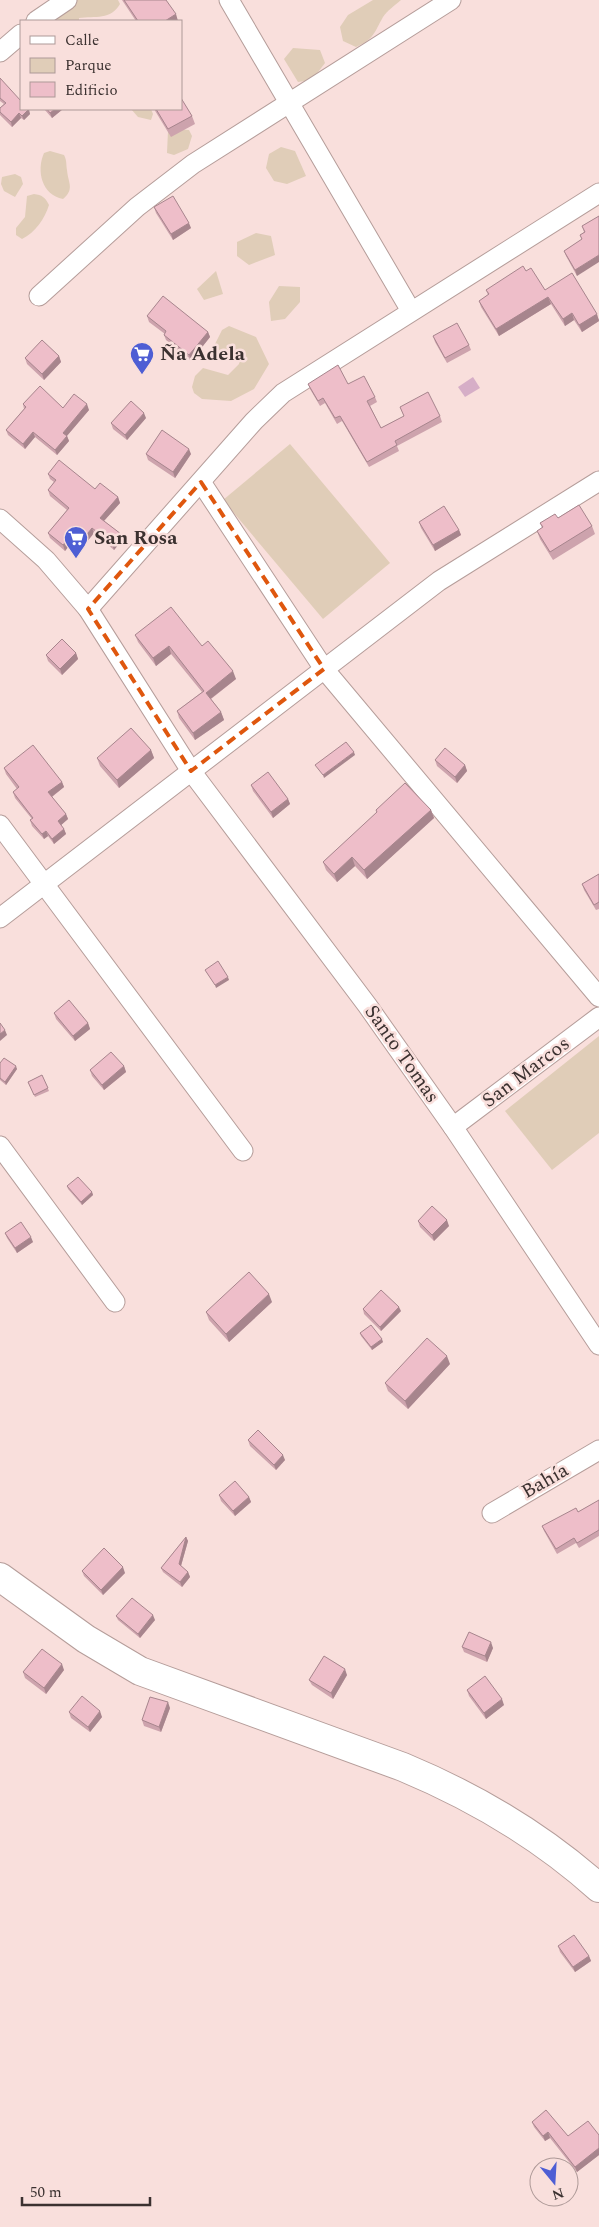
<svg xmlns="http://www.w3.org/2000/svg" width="599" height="2227" font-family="Spectral,serif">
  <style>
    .green { fill: #e0cdb8 }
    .water { fill: #d6aec7 }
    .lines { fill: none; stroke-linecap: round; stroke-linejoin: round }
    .street-casing { stroke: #b59d9a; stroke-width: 21 }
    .secondary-casing { stroke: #b59d9a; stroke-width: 30 }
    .street { stroke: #fff; stroke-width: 19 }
    .secondary { stroke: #fff; stroke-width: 28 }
    .wall { fill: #cda3ad }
    .shaded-wall { fill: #a7858d }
    .building { fill: #eebec9; stroke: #a7858d }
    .marked { fill: none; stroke: #df570e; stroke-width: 4; stroke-dasharray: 10 6; stroke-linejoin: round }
    .labels { text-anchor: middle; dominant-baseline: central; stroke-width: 5; stroke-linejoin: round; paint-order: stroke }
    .poi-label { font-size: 20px; font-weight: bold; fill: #3b3130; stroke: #f9dfdc; text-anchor: start }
    .street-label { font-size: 20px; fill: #3b3130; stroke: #f9dfdc }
  </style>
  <rect width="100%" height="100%" fill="#f9dfdc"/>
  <g class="green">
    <path d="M65,0H118L120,4C111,20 95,16 79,18V21H53L59,3Z"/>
    <path d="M373,0H401C395,5 387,11 383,17C374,33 374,39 356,47L343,41L340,27L348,15Z"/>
    <path d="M293,48L320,50L325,63L312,80L298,82L284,59Z"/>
    <path d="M131,109H151L153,114L151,120L138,117Z"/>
    <path d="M174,129L189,130L192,136L188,149L174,155L167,153L168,131Z"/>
    <path d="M281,147L295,151L306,176L287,184L274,181L266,168L269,154Z"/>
    <path d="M50,151L64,155C67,161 66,164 67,170C68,183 75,189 63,199C42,195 36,171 44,153Z"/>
    <path d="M15,174L21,177L23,184L15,197L4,191L1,184L2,177Z"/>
    <path d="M34,194C42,195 45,197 49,205C45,218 35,233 22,239L16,235V228L25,217L27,196Z"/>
    <path d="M256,233L271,236L275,255L249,265L237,256V242Z"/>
    <path d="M216,271L223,294L204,300L197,289Z"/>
    <path d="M279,286L300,287V302L285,319L271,321L269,302Z"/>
    <path d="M229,326L256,337L269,364L254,389L231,401L202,399L194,393L192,387L195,376L203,368L228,375L239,364L240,357L233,350L219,353L215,344L222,330Z"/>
    <path d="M290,444L390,563L323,619L223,500Z"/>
    <path d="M599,1036V1133L552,1170L505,1111Z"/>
  </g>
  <path class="water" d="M473,377L480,388L465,397L458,387Z"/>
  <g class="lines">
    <g class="street-casing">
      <g id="street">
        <path d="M229,0L411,311"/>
        <path d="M36,21L67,0"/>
        <path d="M0,52L21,34"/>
        <path d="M39,296L137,207L193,164L451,0"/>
        <path d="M201,482L324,669L599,997"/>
        <path d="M0,519L46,560L88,609L191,771L367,1005L453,1127L599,1345"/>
        <path d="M88,609L254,421L283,393L599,193"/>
        <path d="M0,825L243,1151"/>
        <path d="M0,918L439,581L599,481"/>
        <path d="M453,1127L599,1017"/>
        <path d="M0,1146L115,1302"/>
        <path d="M492,1513L599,1450"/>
      </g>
    </g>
    <g class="secondary-casing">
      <path id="secondary" d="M0,1577L86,1639L140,1671L403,1767C475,1797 541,1836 599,1888"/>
    </g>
    <use href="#street" class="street"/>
    <use href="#secondary" class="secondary"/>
  </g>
  <g class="wall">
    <path d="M122,0H166L178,21H136Z"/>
    <path d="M0,78L30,114L24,120L21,118L12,127L0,115V108L4,104L0,101Z"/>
    <path d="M44,109H63L52,118Z"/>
    <path d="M154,109H181L192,116L195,124L171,137Z"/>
    <path d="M154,207L191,228L173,240L156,213Z"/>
    <path d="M599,216L577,276L566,256L564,251L582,240L580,235L584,232L582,226Z"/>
    <path d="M526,271L545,290L599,319V321L582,332L574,320L565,326L551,304L499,336L481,307L479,301L488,295L486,290Z"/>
    <path d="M147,316L208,332L210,337L191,361L166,340L164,335L165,334L149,322Z"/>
    <path d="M433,336L469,345L471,350L447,363L435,342Z"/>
    <path d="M59,356L61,362L44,380L27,364L25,358Z"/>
    <path d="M308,384H348L375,397L377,402L370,406L381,428L404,416L400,407L440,416L442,422L397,446L399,451L369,467L342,421L337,424L325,403L320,406L310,389Z"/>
    <path d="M23,404L63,408L89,410L67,436L69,441L57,455L35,437L25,449L8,435L6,430L24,409Z"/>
    <path d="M146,418L127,440L113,429L111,423Z"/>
    <path d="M146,454H191L175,478L148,460Z"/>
    <path d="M48,474L95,489L118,497L120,503L104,521L121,534L123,539L114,550L94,533L81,549L72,542L65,551L50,538L48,533L67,510L50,496L48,490L54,482L50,479Z"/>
    <path d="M558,518L592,526L595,534L553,560L540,539L537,531L542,528L540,523Z"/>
    <path d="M419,522L459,530L461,535L435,551L421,528Z"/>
    <path d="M135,635L202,646L236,679L211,699L221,712L224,720L195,740L179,718L177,711L202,692L171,654L156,666L138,642Z"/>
    <path d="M76,653L78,659L62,675L48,661L46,655Z"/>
    <path d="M151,750L154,758L119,788L100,766L97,758Z"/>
    <path d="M435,760L465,765L467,771L457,783L437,766Z"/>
    <path d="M4,768L62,782L64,787L52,797L66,814L68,819L61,825L64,829L66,834L54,844L48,836L44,839L32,826L30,820L32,819L15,798L13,792L17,789L6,774Z"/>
    <path d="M251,785L288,799L290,804L273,818L253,791Z"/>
    <path d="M376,810H431L434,818L367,879L355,866L337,882L326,870L323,862L377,813Z"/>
    <path d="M599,874V909L596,910L584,890L582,884Z"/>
    <path d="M54,1013L88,1023L90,1029L75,1041L56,1019Z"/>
    <path d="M0,1063L17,1069L6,1085L0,1080Z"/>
    <path d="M124,1066L126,1072L104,1090L92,1076L90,1070Z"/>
    <path d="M42,1075L49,1091L35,1097L28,1082Z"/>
    <path d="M67,1186L92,1192L93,1195L82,1205L68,1189Z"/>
    <path d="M418,1221L449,1226L434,1241L420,1227Z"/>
    <path d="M5,1233L33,1242L17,1253L7,1238Z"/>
    <path d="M272,1302L229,1342L209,1320L206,1312Z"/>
    <path d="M363,1309L401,1311L381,1331L364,1314Z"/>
    <path d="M360,1333L383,1342L372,1350L361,1336Z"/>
    <path d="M450,1364L408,1409L388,1391L385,1383Z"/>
    <path d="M248,1440L285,1460L276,1470L250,1446Z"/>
    <path d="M219,1495L249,1497L251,1502L235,1516L221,1501Z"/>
    <path d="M599,1500V1536L579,1548L576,1543L557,1554L544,1531L542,1526L578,1512Z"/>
    <path d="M186,1537L188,1541L181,1566L188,1572L190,1577L182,1587L163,1572L161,1568Z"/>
    <path d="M82,1571L125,1573L103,1595L84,1576Z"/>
    <path d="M116,1616L155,1620L140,1638L118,1620Z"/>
    <path d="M462,1647L493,1648L487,1662L464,1652Z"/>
    <path d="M64,1670L46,1694L25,1678L23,1672Z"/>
    <path d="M347,1675L333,1699L312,1685L309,1680Z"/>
    <path d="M467,1690L504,1705L486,1719L469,1696Z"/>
    <path d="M170,1708L161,1732L144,1726L142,1720Z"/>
    <path d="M69,1712L102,1717L90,1732L71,1718Z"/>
    <path d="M558,1946L589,1956L591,1961L575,1972L560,1952Z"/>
    <path d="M532,2122L568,2136L599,2135V2155L577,2172L550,2138L545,2141L534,2127Z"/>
  </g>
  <g class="shaded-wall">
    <path d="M176,14L178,21H165Z"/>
    <path d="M29,109L30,114L24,120L22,116Z"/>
    <path d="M55,109H63L52,118L50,113Z"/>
    <path d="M19,113L21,118L12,127L11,122Z"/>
    <path d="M189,223L191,228L173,240L171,234Z"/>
    <path d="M599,255V262L577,276L575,270Z"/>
    <path d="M548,297L551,304L499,336L496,329Z"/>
    <path d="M572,313L574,320L565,326L563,319Z"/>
    <path d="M597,314L599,321L582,332L579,325Z"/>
    <path d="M208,332L210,337L191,361L189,355Z"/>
    <path d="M59,356L61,362L44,380L42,374Z"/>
    <path d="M87,404L89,410L65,438L63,433Z"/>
    <path d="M144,413L146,418L127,440L125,435Z"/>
    <path d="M33,432L35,437L25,449L23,444Z"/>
    <path d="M67,436L69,441L57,455L55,450Z"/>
    <path d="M189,449L191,454L175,478L173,472Z"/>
    <path d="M118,497L120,503L102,523L100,518Z"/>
    <path d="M92,528L94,533L81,549L79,544Z"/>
    <path d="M459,530L461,535L435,551L433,545Z"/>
    <path d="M121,534L123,539L114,550L112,544Z"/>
    <path d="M70,537L72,542L65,551L63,545Z"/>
    <path d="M169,646L171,654L156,666L153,658Z"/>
    <path d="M76,653L78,659L62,675L60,669Z"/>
    <path d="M233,671L236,679L209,700L206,693Z"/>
    <path d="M221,712L224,720L195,740L193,733Z"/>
    <path d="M151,750L154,758L119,788L117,780Z"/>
    <path d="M354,752L355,755L324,778L323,775Z"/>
    <path d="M465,765L467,771L457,783L455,777Z"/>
    <path d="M62,782L64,787L50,798L48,792Z"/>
    <path d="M288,799L290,804L273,818L271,812Z"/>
    <path d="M431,810L434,818L367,879L364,870Z"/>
    <path d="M66,814L68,819L60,826L58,821Z"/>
    <path d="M64,829L66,834L54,844L52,839Z"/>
    <path d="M46,831L48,836L44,839L42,834Z"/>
    <path d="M352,857L355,866L337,882L334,874Z"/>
    <path d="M228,977L229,980L216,988L215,985Z"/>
    <path d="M88,1023L90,1029L75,1041L73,1036Z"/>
    <path d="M5,1030L7,1035L0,1041V1034Z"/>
    <path d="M16,1066L17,1069L6,1085L5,1082Z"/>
    <path d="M124,1066L126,1072L104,1090L102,1085Z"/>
    <path d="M92,1192L93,1195L82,1205L81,1202Z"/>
    <path d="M447,1220L449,1226L434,1241L432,1235Z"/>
    <path d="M31,1237L33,1242L17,1253L15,1248Z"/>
    <path d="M269,1294L272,1302L229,1342L226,1334Z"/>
    <path d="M399,1307L401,1311L381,1331L380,1327Z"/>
    <path d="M382,1339L383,1342L372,1350L371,1347Z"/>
    <path d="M447,1356L450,1364L408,1409L405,1401Z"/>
    <path d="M283,1455L285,1460L276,1470L274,1465Z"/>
    <path d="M249,1497L251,1502L235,1516L233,1511Z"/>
    <path d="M186,1537L188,1541L180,1569L179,1564Z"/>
    <path d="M123,1567L125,1573L103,1595L101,1590Z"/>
    <path d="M188,1572L190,1577L182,1587L180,1582Z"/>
    <path d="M153,1615L155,1620L140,1638L138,1634Z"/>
    <path d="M491,1642L493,1648L487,1662L485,1656Z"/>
    <path d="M62,1664L64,1670L46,1694L44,1688Z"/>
    <path d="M345,1669L347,1675L333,1699L331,1693Z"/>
    <path d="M502,1699L504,1705L486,1719L484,1713Z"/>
    <path d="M168,1702L170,1708L161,1732L159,1727Z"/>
    <path d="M100,1711L102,1717L90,1732L88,1727Z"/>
    <path d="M589,1956L591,1961L575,1972L573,1967Z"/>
    <path d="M548,2132L550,2138L545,2141L543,2136Z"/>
    <path d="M599,2148V2155L577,2172L575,2167Z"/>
  </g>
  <g class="building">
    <path d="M124,0H166L176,14L165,21H138Z"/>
    <path d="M0,78L21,101V109H29L22,116L19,113L11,122L0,112V108L6,103L0,98Z"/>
    <path d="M181,98L192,116L168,129L156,109H181Z"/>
    <path d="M47,109H55L50,113Z"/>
    <path d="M173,196L189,223L171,234L154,207Z"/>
    <path d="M599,216V255L575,270L564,251L582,239L580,235L585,232L582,226Z"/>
    <path d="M523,266L526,271L531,268L545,290L572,273L597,314L579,325L572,313L563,319L548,297L496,329L479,301L489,294L486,290Z"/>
    <path d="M163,296L208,332L189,355L164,335L166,331L147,316Z"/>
    <path d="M457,323L469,345L445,358L433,336Z"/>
    <path d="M42,340L59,356L42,374L25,358Z"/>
    <path d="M338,365L348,384L364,376L375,397L367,401L381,428L404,416L400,407L428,392L440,416L395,441L397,445L367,462L340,416L335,418L323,398L318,401L308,384Z"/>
    <path d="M40,386L63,408L74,394L87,404L63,433L67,436L55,450L33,432L23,444L6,430L26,407L23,404Z"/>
    <path d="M131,401L144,413L125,435L111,423Z"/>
    <path d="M162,430L189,449L173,472L146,454Z"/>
    <path d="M59,460L95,489L100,483L118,497L100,518L121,534L112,544L92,528L79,544L70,537L63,545L48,533L69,508L48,490L56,480L48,474Z"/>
    <path d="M579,505L592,526L550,552L537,531L543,527L540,523L555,514L558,518Z"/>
    <path d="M444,506L459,530L433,545L419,522Z"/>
    <path d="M171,607L202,646L208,641L233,671L206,693L221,712L193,733L177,711L204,691L169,646L153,658L135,635Z"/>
    <path d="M62,639L76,653L60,669L46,655Z"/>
    <path d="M131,728L151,750L117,780L97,758Z"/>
    <path d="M346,742L354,752L323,775L315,765Z"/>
    <path d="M33,745L62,782L48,792L66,814L58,821L64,829L52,839L46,831L42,834L30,820L33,818L13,792L19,787L4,768Z"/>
    <path d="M445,748L465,765L455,777L435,760Z"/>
    <path d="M268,772L288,799L271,812L251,785Z"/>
    <path d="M405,783L431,810L364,870L352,857L334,874L323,862L377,812L376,810Z"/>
    <path d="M599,874V902L594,905L582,884Z"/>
    <path d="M218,961L228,977L215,985L205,970Z"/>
    <path d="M69,1000L88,1023L73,1036L54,1013Z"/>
    <path d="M0,1023L5,1030L0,1034Z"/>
    <path d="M111,1052L124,1066L102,1085L90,1070Z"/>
    <path d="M4,1058L16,1066L5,1082L0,1078V1063Z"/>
    <path d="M42,1075L48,1088L34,1095L28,1082Z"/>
    <path d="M78,1177L92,1192L81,1202L67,1186Z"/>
    <path d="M432,1206L447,1220L432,1235L418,1221Z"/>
    <path d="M21,1222L31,1237L15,1248L5,1233Z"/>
    <path d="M249,1272L269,1294L226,1334L206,1312Z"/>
    <path d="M381,1290L399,1307L380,1327L363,1309Z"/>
    <path d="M371,1325L382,1339L371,1347L360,1333Z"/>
    <path d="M427,1338L447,1356L405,1401L385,1383Z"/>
    <path d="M258,1430L283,1455L274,1465L248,1440Z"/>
    <path d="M235,1481L249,1497L233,1511L219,1495Z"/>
    <path d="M599,1500V1530L577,1543L574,1538L556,1549L542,1526L576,1508L578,1512Z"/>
    <path d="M186,1537L179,1564L188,1572L180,1582L161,1568Z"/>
    <path d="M104,1548L123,1567L101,1590L82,1571Z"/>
    <path d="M132,1598L153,1615L138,1634L116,1616Z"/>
    <path d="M469,1632L491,1642L485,1656L462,1647Z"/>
    <path d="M42,1649L62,1664L44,1688L23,1672Z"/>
    <path d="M324,1656L345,1669L331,1693L309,1680Z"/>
    <path d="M485,1676L502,1699L484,1713L467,1690Z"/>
    <path d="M82,1696L100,1711L88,1727L69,1712Z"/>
    <path d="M150,1697L168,1702L159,1727L142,1720Z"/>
    <path d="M574,1935L589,1956L573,1967L558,1946Z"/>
    <path d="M546,2110L568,2136L588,2121L599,2135V2148L575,2167L548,2132L543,2136L532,2122Z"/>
  </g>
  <path class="marked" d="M201,482L324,669L191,771L88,609Z"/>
  <defs>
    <g id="supermarket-pin" transform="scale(1.25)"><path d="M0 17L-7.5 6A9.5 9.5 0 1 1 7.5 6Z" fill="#4e5ed4" stroke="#f9dfdc"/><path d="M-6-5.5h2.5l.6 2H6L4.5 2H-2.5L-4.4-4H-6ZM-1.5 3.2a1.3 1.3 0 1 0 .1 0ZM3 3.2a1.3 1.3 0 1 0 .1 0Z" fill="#fff"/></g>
  </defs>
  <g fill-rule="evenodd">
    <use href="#supermarket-pin" x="142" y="354"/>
    <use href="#supermarket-pin" x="76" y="538"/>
  </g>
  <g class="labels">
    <g class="poi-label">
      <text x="160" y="354">Ña Adela</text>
      <text x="94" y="538">San Rosa</text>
    </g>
    <g class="street-label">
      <text transform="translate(402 1054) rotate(55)">Santo Tomas</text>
      <text transform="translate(526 1072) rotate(-37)">San Marcos</text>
      <text transform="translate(545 1481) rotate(-30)">Bahía</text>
    </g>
  </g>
  <rect x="20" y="20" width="162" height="90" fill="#f9dfdc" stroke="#ad9997"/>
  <rect x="30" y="36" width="25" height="8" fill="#ffffff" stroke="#ad9997"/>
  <text x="65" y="45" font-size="15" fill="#3b3130">Calle</text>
  <rect x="30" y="58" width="25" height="15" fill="#e0cdb8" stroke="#ad9997"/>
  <text x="65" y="70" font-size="15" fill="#3b3130">Parque</text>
  <rect x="30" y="82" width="25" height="15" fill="#eebec9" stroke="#ad9997"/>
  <text x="65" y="95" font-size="15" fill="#3b3130">Edificio</text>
  <g transform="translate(554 2182) rotate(162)"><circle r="24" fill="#f9dfdc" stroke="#ad9997"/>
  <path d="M0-4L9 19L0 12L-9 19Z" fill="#4e5ed4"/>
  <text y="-8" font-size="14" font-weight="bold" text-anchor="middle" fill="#3b3130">N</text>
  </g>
  <path d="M22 2197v8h128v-8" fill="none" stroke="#3b3130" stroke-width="2.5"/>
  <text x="30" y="2197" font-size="15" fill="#3b3130" stroke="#f9dfdc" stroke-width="4" paint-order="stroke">50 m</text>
</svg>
